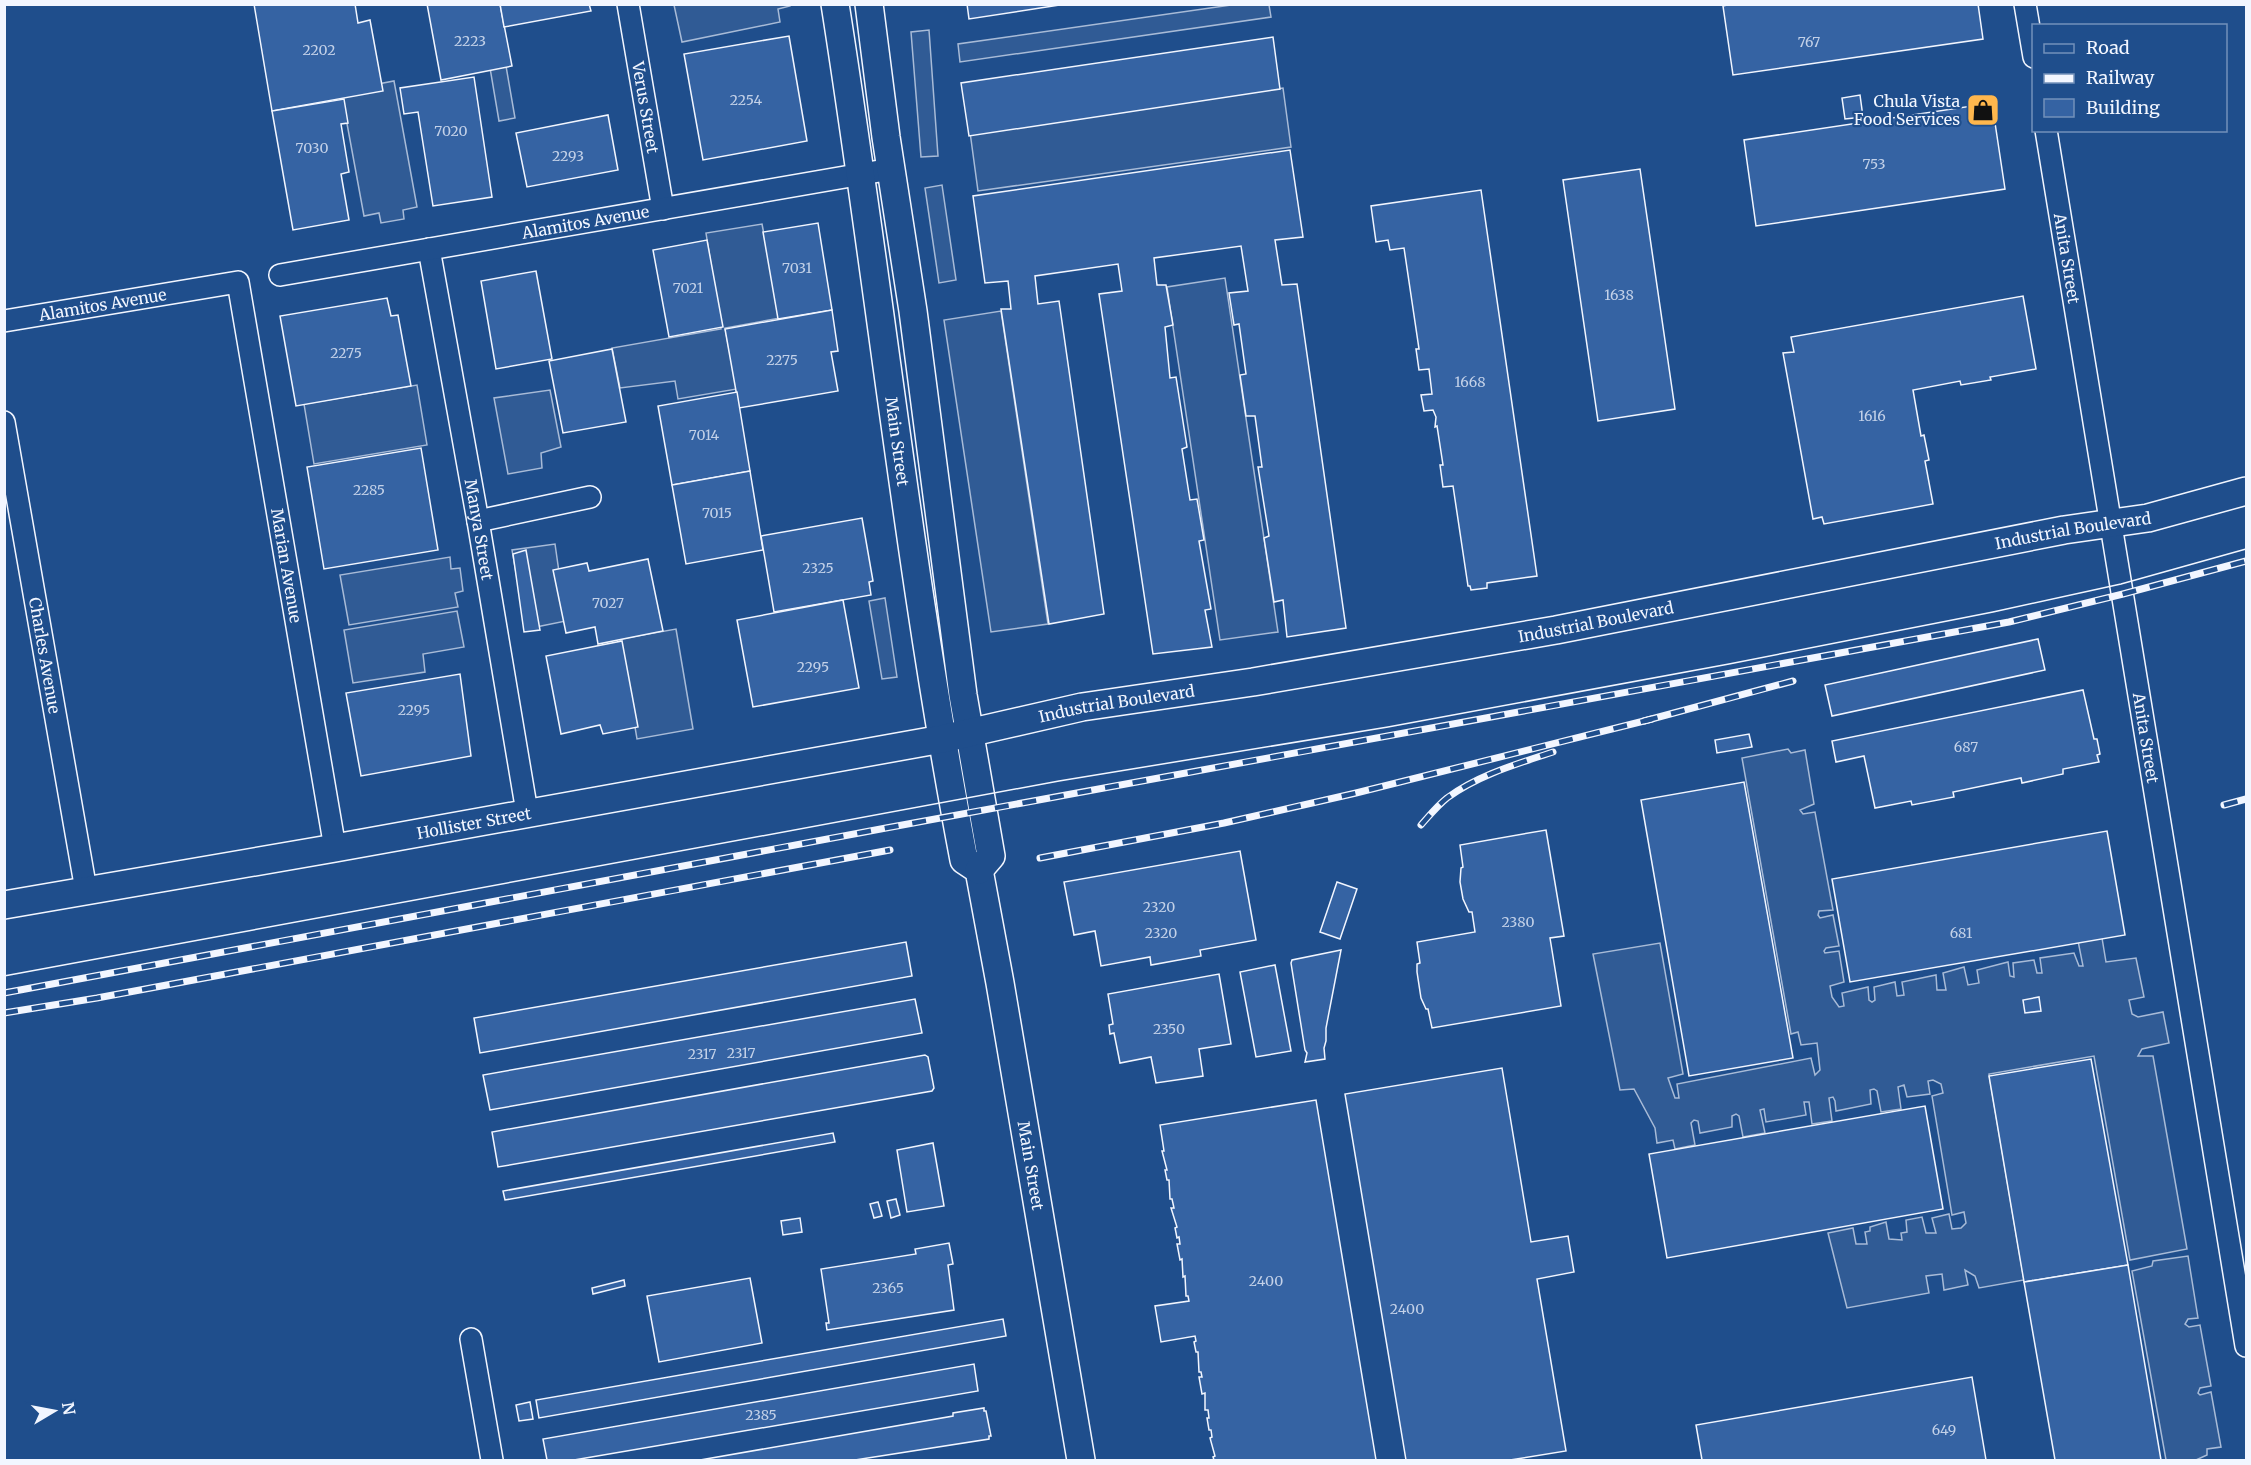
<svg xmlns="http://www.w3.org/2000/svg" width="2251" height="1465" font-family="Merriweather,serif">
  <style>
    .built { fill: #305b95; stroke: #a8bbd7; stroke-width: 1.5 }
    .building { fill: #3563a3; stroke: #f2f6ff; stroke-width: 1.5 }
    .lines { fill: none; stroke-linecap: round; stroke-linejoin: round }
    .minor-casing { stroke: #f2f6ff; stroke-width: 24 }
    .major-casing { stroke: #f2f6ff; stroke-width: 30 }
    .minor { stroke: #1f4e8c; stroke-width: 21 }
    .major { stroke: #1f4e8c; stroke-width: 27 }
    .tram { stroke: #f2f6ff; stroke-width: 1.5 }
    .rail-casing { stroke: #f2f6ff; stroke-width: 7 }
    .rail { stroke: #1f4e8c; stroke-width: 4.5; stroke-dasharray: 14; stroke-linecap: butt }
    .labels { text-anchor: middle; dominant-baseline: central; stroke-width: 4.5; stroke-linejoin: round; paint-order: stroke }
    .number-label { font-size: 14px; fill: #c3d1e8 }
    .poi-label { font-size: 16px; fill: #f2f6ff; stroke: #1f4e8c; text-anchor: end }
    .street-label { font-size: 16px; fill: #f2f6ff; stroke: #1f4e8c }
  </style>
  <rect width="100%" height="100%" fill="#1f4e8c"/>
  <g class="built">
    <path d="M790,4V6L778,9L780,22L682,42L674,5Z"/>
    <path d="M1231,5H1269L1271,17L960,62L958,44Z"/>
    <path d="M929,30L938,156L921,157L911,32Z"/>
    <path d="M506,66L515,118L499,121L490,68Z"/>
    <path d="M394,81L417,207L403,210L404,219L381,223L379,213L364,216L341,91Z"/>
    <path d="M1283,88L1291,147L978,191L970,132Z"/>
    <path d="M942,185L956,280L939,283L925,188Z"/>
    <path d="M762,224L780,318L725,328L737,389L678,399L675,381L620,388L612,348L721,329L706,233Z"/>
    <path d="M1225,278L1278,632L1220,640L1167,287Z"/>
    <path d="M1001,311L1048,624L991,632L944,320Z"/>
    <path d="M417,385L427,445L314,464L304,404Z"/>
    <path d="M550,390L561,447L541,453L542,468L508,474L494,398Z"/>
    <path d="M555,544L566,621L526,629L512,550Z"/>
    <path d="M450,557L451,569L460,568L463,591L455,593L458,607L349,625L340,575Z"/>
    <path d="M885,598L897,677L882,679L869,601Z"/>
    <path d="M457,611L464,647L423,654L425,672L353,683L344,630Z"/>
    <path d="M676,629L693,729L637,739L620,639Z"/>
    <path d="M1788,749L1791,753L1805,750L1814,804L1800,810L1803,814L1815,812L1833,910L1819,911L1818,915L1820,918L1833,915L1839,946L1826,948L1824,951L1825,953L1839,951L1844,982L1830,986L1832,997L1839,1007L1844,1006L1842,993L1868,987L1869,1000L1872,1002L1875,1000L1874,987L1895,982L1897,996L1904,995L1902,982L1936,975L1937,990H1946L1943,973L1964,967L1968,985L1979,983L1977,970L2008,962L2010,976L2014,977L2013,963L2034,960L2037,973H2042L2040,958L2074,953L2079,966H2083L2078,941L2102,938L2106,962L2136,958L2144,997L2129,1000L2132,1014L2138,1017L2163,1012L2169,1043L2142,1049L2138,1056H2153L2187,1249L2130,1260L2094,1056L1989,1074L2024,1280L1979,1288L1975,1276L1965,1270L1968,1285L1944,1290L1942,1274L1926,1276L1929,1293L1847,1308L1828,1233L1853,1228L1856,1244H1867L1865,1232L1870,1231V1227L1886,1222L1889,1239L1902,1240L1901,1233L1907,1232L1906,1220L1922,1217L1926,1233H1936L1932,1218L1949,1214L1952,1229L1961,1228L1966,1223L1964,1212L1952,1215L1932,1096L1943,1093L1941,1084L1933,1080L1928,1081L1930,1094L1907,1097L1904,1085L1898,1087L1901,1109L1881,1112L1877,1091L1874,1089L1870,1090L1871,1104L1836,1111L1835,1101L1833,1097L1829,1098L1832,1121L1812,1124L1809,1102H1804L1806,1115L1766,1122L1764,1109L1760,1110L1765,1133L1743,1137L1739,1116L1736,1114L1732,1116V1127L1700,1133L1698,1121L1694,1120L1691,1123L1695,1145L1675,1149L1673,1140L1657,1143L1655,1128L1634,1089L1620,1090L1593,954L1660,943L1683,1074L1668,1078L1675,1098H1679L1677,1084L1811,1058L1815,1075L1820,1070L1817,1043L1801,1045L1798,1032L1791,1034L1742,758Z"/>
    <path d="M2188,1256L2198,1318L2188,1319L2185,1324L2189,1327L2200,1325L2211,1386L2200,1388L2198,1393L2200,1395L2211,1392L2221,1447L2207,1449V1455L2196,1460H2166L2132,1271L2152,1266L2153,1261Z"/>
  </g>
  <g class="building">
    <path d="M254,4H355L358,23L370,20L383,91L272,111Z"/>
    <path d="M427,4H500L512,66L441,80Z"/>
    <path d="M500,4H589L591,11L504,27Z"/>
    <path d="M967,4H1066L969,19Z"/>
    <path d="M1731,4H1978L1983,39L1733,75L1723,6Z"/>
    <path d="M789,36L807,141L703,160L684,54Z"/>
    <path d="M1273,37L1280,89L969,136L961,83Z"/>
    <path d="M474,77L492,197L433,206L418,112L404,114L400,88Z"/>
    <path d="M1860,95L1863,117L1845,119L1842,98Z"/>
    <path d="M344,99L348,123L341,124L349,172L341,174L349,220L293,230L272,111Z"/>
    <path d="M1992,103L2005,189L1756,226L1744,140Z"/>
    <path d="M608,115L618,170L527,187L516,133Z"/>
    <path d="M1290,150L1303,237L1275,240L1282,285L1297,284L1346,628L1287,637L1283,600L1274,602L1264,538L1269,536L1258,467H1262L1255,416H1246L1240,375L1246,374L1239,324L1234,325L1229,293L1248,291L1241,246L1154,258L1157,285H1166L1173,325L1165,327L1170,378L1176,377L1187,447L1182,449L1190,500L1197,499L1204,540L1199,541L1211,609L1205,610L1212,647L1153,654L1099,294L1122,291L1118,264L1035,276L1038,304L1059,301L1104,614L1049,624L1001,309H1011L1008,281L985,283L973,196Z"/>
    <path d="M1640,169L1675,409L1598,421L1563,180Z"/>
    <path d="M1481,190L1537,576L1487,583V588L1471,590L1470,586H1468L1453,486L1443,487L1440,465H1443L1437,426L1435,427L1436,417L1433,410L1424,411L1421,395L1432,394L1429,369L1419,370L1416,349H1419L1404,248L1390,250L1388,240L1376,242L1371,206Z"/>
    <path d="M818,223L832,310L778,319L763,232Z"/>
    <path d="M707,240L723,327L669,337L653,250Z"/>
    <path d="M536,271L552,359L496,369L481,281Z"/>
    <path d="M2023,296L2036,369L1990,377L1991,380L1961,385L1960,381L1913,390L1921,436L1924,435L1929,460L1925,461L1933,504L1824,524L1822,517L1813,519L1783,353L1794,352L1791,337Z"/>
    <path d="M387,298L391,316L398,315L411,386L296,406L280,316Z"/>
    <path d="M832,310L838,351L831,352L838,391L739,408L725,329Z"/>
    <path d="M612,349L626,422L563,433L549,361Z"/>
    <path d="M737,392L750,471L672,485L658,406Z"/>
    <path d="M421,448L438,550L324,569L307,467Z"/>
    <path d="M750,471L763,550L686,564L672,485Z"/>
    <path d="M862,518L873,581L869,582L871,595L774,612L761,536Z"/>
    <path d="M526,550L540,630L524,632L513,554Z"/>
    <path d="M648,559L663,631L598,644L595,627L566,633L553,570L587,563L589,571Z"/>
    <path d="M843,600L859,688L753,707L737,620Z"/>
    <path d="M2038,639L2045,670L1832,716L1825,685Z"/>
    <path d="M622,641L638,727L603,734L600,725L561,734L546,656Z"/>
    <path d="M460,674L471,756L361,776L346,693Z"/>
    <path d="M2083,690L2094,739H2097L2100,754L2097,755L2099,762L2063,769V774L2022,783L2021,778L1953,792L1954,797L1912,805L1911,801L1875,808L1864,756L1836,762L1832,741Z"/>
    <path d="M1749,734L1752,747L1717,753L1715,740Z"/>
    <path d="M1744,782L1793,1058L1689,1076L1641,800Z"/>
    <path d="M1546,830L1564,936L1550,938L1561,1006L1432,1028L1428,1009H1426L1421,998L1417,972V964L1420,963L1417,942L1475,932L1472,912H1469L1463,899L1460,882L1461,868L1463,867L1460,845Z"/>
    <path d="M2107,831L2125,935L1850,982L1832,879Z"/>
    <path d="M1240,851L1256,940L1200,950L1201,956L1151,965L1150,957L1101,966L1095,931L1074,935L1064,882Z"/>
    <path d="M1337,882L1357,889L1340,939L1320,932Z"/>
    <path d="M906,942L912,976L480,1053L474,1018Z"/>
    <path d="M1341,950L1326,1028V1041L1324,1048L1325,1059L1305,1062L1307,1053L1305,1050L1291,963L1292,960Z"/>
    <path d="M1275,965L1291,1051L1256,1057L1240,972Z"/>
    <path d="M1219,974L1231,1044L1199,1049L1203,1076L1156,1083L1151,1057L1120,1063L1114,1033L1110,1034L1109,1025L1113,1024L1108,994Z"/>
    <path d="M2039,997L2041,1011L2025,1013L2023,1000Z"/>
    <path d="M915,999L922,1033L490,1110L483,1075Z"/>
    <path d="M925,1055L928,1057L934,1088L932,1091L498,1167L492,1132Z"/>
    <path d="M2091,1059L2128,1265L2024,1282L1989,1076Z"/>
    <path d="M1502,1068L1531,1242L1568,1236L1574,1272L1537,1279L1566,1451L1510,1460H1406L1345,1094Z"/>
    <path d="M1316,1100L1376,1460H1214L1213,1457L1215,1456L1210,1438L1212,1437L1211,1430H1209L1207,1418H1209L1208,1410H1205V1393L1202,1394L1199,1377H1202L1201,1372H1199L1198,1352H1196L1194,1342L1196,1341L1195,1336L1161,1342L1155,1306L1189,1301L1188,1296H1186L1185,1276L1183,1277L1182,1259L1180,1260L1177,1244H1180L1179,1237L1177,1238L1175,1228L1177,1227L1171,1208H1174L1172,1199H1170L1169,1180H1167L1165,1170H1167L1162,1151H1164L1160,1125Z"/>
    <path d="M1925,1106L1943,1209L1667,1258L1649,1154Z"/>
    <path d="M833,1133L835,1142L505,1200L503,1191Z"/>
    <path d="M933,1143L944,1206L907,1212L897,1150Z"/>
    <path d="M896,1199L900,1215L891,1218L887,1201Z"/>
    <path d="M878,1202L882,1216L874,1218L870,1204Z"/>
    <path d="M800,1218L802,1232L783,1235L781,1221Z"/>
    <path d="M949,1243L953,1264L948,1265L954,1310L827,1330L826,1323H829L821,1269L916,1254L915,1249Z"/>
    <path d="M2128,1265L2161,1460H2055L2024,1282Z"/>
    <path d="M750,1278L762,1343L659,1362L647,1296Z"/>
    <path d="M624,1280L625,1286L593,1294L592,1288Z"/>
    <path d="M1003,1319L1006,1336L539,1418L536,1400Z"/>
    <path d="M974,1364L978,1391L574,1460H547L543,1439Z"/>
    <path d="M1972,1377L1986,1460H1702L1696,1425Z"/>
    <path d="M530,1402L533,1419L519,1421L516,1405Z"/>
    <path d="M984,1408V1411H986L991,1436H989V1439L855,1460H700L953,1416V1413Z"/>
  </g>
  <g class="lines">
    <g class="minor-casing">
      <g id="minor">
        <path id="s1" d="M628,4L663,209"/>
        <path d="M2025,4L2034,57"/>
        <path id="s2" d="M2046,130L2246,1346"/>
        <path id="s3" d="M429,249L478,521L527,812"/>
        <path id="s4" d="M280,275L891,169"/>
        <path id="s5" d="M4,321L238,282L335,848"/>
        <path id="s6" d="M4,422L86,890"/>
        <path d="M478,521L590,497"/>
        <path d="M471,1339L492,1460"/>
      </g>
    </g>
    <g class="major-casing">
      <g id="major">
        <path id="s7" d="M835,4C880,289 910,577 964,860L979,870L1000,983L1081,1460"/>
        <path d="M869,4L886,137L913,311L963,695L991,856L979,870"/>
        <path id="s8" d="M4,905L335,848L942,739L1082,707L1253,682L1556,630L2064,530L2148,518L2246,491"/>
      </g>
    </g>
    <use href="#minor" class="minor"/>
    <use href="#major" class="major"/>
    <path class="tram" d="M4,976L1059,781L1388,727L1729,664L1993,612L2121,584L2246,549"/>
    <g class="rail-casing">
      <g id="rail">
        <path d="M1644,721L1793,681"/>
        <path d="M2224,805L2246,799"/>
        <path d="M1421,825C1429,816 1437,806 1447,798C1478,775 1517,764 1553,752"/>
        <path d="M1040,858L1224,823L1356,793L1652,719"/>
        <path d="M4,993L886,828L2009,622L2123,594L2246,561"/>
        <path d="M4,1013L97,998L890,850"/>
      </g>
    </g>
    <use href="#rail" class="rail"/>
  </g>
  <defs>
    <g id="shop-square" transform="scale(1.725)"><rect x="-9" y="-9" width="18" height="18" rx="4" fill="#ffb74d" stroke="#1f4e8c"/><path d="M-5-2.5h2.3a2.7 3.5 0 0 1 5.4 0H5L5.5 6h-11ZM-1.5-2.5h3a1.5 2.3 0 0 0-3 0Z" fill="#111"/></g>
  </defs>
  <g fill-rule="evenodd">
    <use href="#shop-square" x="1983" y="110"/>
  </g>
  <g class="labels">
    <g class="number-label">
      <text x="470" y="41">2223</text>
      <text x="1809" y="42">767</text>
      <text x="319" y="50">2202</text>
      <text x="746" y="100">2254</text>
      <text x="451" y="131">7020</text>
      <text x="312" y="148">7030</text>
      <text x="568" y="156">2293</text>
      <text x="1874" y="164">753</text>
      <text x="797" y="268">7031</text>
      <text x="688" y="288">7021</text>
      <text x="1619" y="295">1638</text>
      <text x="346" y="353">2275</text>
      <text x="782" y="360">2275</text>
      <text x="1470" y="382">1668</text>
      <text x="1872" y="416">1616</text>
      <text x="704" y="435">7014</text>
      <text x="369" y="490">2285</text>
      <text x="717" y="513">7015</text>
      <text x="818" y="568">2325</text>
      <text x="608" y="603">7027</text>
      <text x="813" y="667">2295</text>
      <text x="414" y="710">2295</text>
      <text x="1966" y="747">687</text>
      <text x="1159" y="907">2320</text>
      <text x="1518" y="922">2380</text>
      <text x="1161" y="933">2320</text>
      <text x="1961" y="933">681</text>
      <text x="1169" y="1029">2350</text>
      <text x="741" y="1053">2317</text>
      <text x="702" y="1054">2317</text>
      <text x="1266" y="1281">2400</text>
      <text x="888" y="1288">2365</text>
      <text x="1407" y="1309">2400</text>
      <text x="761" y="1415">2385</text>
      <text x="1944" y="1430">649</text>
    </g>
    <g class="poi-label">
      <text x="1960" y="101">Chula Vista<tspan x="1960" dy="18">Food Services</tspan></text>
    </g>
    <g class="street-label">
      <text stroke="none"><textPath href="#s1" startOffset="105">Verus Street</textPath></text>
      <text stroke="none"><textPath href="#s4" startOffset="310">Alamitos Avenue</textPath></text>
      <text stroke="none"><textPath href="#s2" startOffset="130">Anita Street</textPath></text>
      <text stroke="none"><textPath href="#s5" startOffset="100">Alamitos Avenue</textPath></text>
      <text stroke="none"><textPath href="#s7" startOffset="442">Main Street</textPath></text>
      <text stroke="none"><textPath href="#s3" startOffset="285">Manya Street</textPath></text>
      <text stroke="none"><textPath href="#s8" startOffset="2103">Industrial Boulevard</textPath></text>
      <text stroke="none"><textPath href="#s5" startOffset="525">Marian Avenue</textPath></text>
      <text stroke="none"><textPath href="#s8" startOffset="1617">Industrial Boulevard</textPath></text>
      <text stroke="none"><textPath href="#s6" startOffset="237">Charles Avenue</textPath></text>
      <text stroke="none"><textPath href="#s8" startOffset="1131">Industrial Boulevard</textPath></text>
      <text stroke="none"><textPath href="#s2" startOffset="616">Anita Street</textPath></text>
      <text stroke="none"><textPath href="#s8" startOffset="477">Hollister Street</textPath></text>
      <text stroke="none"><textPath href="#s7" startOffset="1184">Main Street</textPath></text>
    </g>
  </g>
  <rect width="2251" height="1465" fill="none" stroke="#f2f6ff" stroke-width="12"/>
  <rect x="2032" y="24" width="195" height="108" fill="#1f4e8c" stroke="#7391ba" stroke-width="1.5"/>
  <rect x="2044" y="44" width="30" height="9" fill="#1f4e8c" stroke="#7391ba" stroke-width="1.5"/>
  <text x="2086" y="54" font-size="18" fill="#f2f6ff">Road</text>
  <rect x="2044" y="74" width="30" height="9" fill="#f2f6ff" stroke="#7391ba" stroke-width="1.5"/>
  <text x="2086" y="84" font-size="18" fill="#f2f6ff">Railway</text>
  <rect x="2044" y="99" width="30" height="18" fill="#3563a3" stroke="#7391ba" stroke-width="1.5"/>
  <text x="2086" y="114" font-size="18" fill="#f2f6ff">Building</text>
  <g transform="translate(54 1411) rotate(80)" stroke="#1f4e8c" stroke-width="4.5" paint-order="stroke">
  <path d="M0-4.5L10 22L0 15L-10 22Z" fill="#f2f6ff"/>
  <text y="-9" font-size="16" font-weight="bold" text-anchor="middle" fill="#f2f6ff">N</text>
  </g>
</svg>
